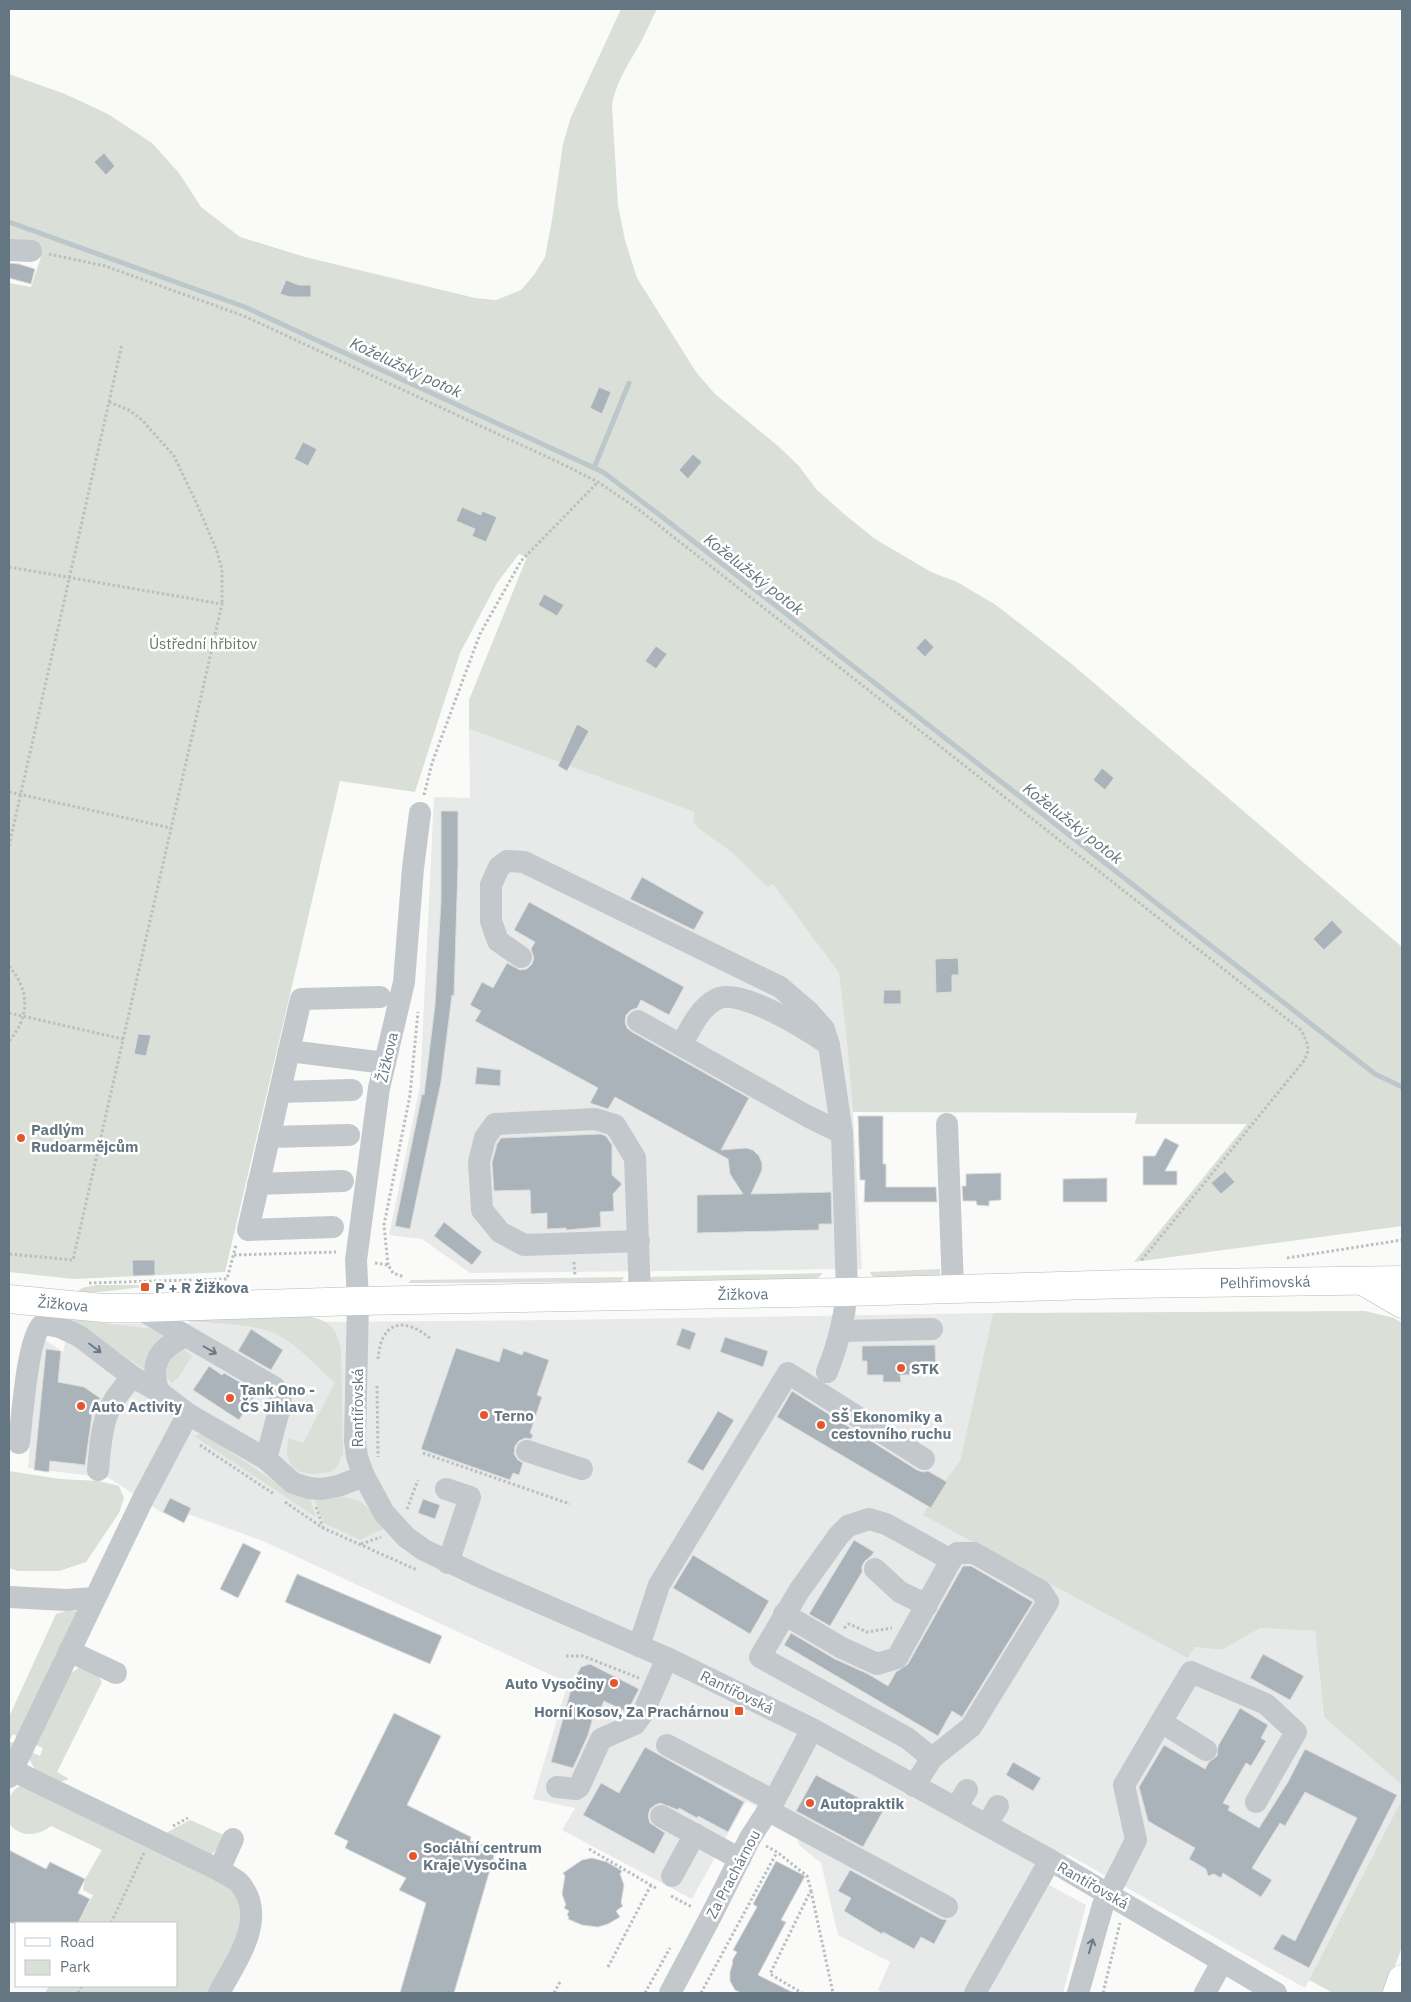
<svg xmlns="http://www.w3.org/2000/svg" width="1411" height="2002" font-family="'IBM Plex Sans',sans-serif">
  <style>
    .built { fill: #e8e9e9 }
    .green { fill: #dadfd7 }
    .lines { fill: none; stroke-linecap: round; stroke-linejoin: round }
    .stream { stroke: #bbc7cb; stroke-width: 5 }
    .building { fill: #aab3b9; stroke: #dcdcda }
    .major-casing { stroke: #b5babe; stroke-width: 29 }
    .path { stroke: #bbbfc2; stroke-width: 3; stroke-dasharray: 2.5 2.5; stroke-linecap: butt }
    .minor { stroke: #c3c8cc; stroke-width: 22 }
    .major { stroke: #fff; stroke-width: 28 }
    .oneway { stroke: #6a7a87 }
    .poi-dot { fill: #e4572e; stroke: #fff; stroke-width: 2 }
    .labels { text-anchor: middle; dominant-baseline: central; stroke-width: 5; stroke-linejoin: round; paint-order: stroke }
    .park-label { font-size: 15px; fill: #687a64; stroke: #fff }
    .street-label { font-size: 15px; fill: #657683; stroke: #fff }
    .poi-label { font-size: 15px; font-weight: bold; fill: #657683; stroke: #fff; text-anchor: start }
    .water-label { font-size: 16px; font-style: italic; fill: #60757c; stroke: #fff }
  </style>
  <rect width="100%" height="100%" fill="#fafaf8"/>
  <g class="built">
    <path d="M469,729L711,817L733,830L842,977L853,1112L862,1269L470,1273L422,1239L389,1235L420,1086L434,797L470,798Z"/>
    <path d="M993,1313L960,1461L939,1488L1188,1658L1195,1647L1222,1650L1260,1628L1315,1631L1324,1717L1402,1785V1799L1305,1988L1067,1854L1049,1885L1086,1905L1063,1993H884L878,1990L890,1962L838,1935L821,1863L799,1845L794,1827L746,1801L692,1899L562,1830L575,1808L533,1799L568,1683L263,1541L188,1514L184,1523L161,1512L109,1478L28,1468L39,1336L63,1352L69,1324L558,1320Z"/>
  </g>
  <g class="green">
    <path d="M621,9H657C652,18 648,28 643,38C631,61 616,80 612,106L618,206L625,240L637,278L696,372L715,394L778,446L799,466L816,489L844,514L875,539L931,572L957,582L996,605L1073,665L1402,947V1226L1134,1262L1247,1124H1135L1137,1113L853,1112L846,1031L839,973L773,884L768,887L761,881L733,853L698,828L693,821L695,812L469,729V700L527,557L519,554L497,583L460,653L415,792L340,781L225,1272L74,1279L9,1272V283L31,287L41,257L26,255L9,250V74L65,94L108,114L152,143L179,173L201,207L240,237L305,257L475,298L496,300L521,290L534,275L545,257L552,220L563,144L571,117Z"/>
    <path d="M940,1269V1277L878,1279L872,1276L870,1272Z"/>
    <path d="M823,1273L815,1281L651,1283L648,1277Z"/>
    <path d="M624,1277L621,1282L408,1283L411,1280H418Z"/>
    <path d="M96,1285H141L143,1287L100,1292H77L82,1288Z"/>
    <path d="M1365,1311L1394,1318L1402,1323V1785L1324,1717L1315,1631L1260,1628L1222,1650L1195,1647L1188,1658L923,1515L939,1488L960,1461L993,1313Z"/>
    <path d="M308,1316C329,1321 335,1326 341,1348L343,1453C341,1458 339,1464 336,1468C332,1472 326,1473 321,1473C295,1477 282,1463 289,1438L303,1443L335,1383C320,1369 294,1342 276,1334C249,1323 217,1323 189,1322L185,1319Z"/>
    <path d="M73,1319L161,1330L164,1333L147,1371L73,1321Z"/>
    <path d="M182,1348L192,1356L178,1378L171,1383L167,1377V1360Z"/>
    <path d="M201,1434L207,1436L294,1495L310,1499L316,1517L194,1436Z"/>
    <path d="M9,1471L60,1479L99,1481L119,1486L124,1498L119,1513L86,1562L59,1571H18L9,1568Z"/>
    <path d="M342,1497C365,1498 371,1512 385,1528L360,1540L324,1523L314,1499Z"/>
    <path d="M66,1611H76L78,1616L20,1738L13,1734L9,1741L17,1745L9,1762V1717L56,1614Z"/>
    <path d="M79,1668L97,1674L102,1682L57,1772L69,1779L58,1783L36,1771L29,1759L31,1752L40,1756L43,1748L34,1744L69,1674Z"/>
    <path d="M20,1786L216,1877L238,1895L244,1921L209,1993H45L49,1986H176V1923H78L93,1895L83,1890L85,1879L102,1850L51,1826C38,1836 21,1838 9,1824C9,1810 5,1793 20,1786Z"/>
    <path d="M1402,1799V1947L1385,1993H1333L1309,1980Z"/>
    <path d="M190,1820L224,1835L216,1850L211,1855L164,1834Z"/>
  </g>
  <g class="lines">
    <g class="stream">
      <path d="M9,222L245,307L603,472L661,516L1375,1074L1402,1087"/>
      <path d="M594,468L629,383"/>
    </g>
  </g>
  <g class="building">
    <path d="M104,153L115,166L106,175L94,162Z"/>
    <path d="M9,263L19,264L35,269L31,284L9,278Z"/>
    <path d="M286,280L299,285H311V297H290L280,294Z"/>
    <path d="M599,387L611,392L602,414L590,408Z"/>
    <path d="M303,442L317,449L308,466L294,459Z"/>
    <path d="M693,454L702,462L688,479L679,470Z"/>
    <path d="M462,507L481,515L482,511L497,517L486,542L472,536L475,529L456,521Z"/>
    <path d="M544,594L564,605L557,616L538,605Z"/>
    <path d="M925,638L934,647L925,657L916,648Z"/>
    <path d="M656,646L667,654L656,669L645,661Z"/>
    <path d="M577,724L589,731L567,771L558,766Z"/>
    <path d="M1102,768L1114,778L1105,790L1093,780Z"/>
    <path d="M441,811H458V864L454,996L452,995L441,1082L410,1229L395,1226L422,1094L424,1095L435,1005L441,902Z"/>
    <path d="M642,877L704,912L694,930L630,899Z"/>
    <path d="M529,902L684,987L669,1015L641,1000L637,1008L631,1010L626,1015L625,1022L627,1028L632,1032L749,1098L721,1150L746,1148L753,1150L759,1156L762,1163V1170L751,1194L831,1192L832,1224H819V1230L697,1233V1195L743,1194L730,1174L728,1159L615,1097L608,1109L590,1103L598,1088L475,1021L481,1011L470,1005L482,982L493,988L507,963L520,970L527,969L532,964L534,958L531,949L535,942L514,930Z"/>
    <path d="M1332,920L1343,932L1324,950L1313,939Z"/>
    <path d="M958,958L959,975H952V992L936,993L935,959Z"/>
    <path d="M884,990H901V1004H883Z"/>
    <path d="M138,1034L151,1035L146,1056L134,1054Z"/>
    <path d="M477,1067L501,1070L500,1086L475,1084Z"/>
    <path d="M858,1116H883V1164H886V1187H936L937,1202H864L865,1180H860Z"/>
    <path d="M601,1134L606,1136L612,1145V1175L622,1184L613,1194L614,1211L600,1212L601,1227L566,1230V1228L547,1229V1213L531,1214L530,1190L494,1191L492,1163L497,1144L501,1138Z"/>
    <path d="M1165,1138L1179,1145L1165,1171H1177V1185H1143V1156H1155Z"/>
    <path d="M1225,1171L1235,1182L1221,1194L1211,1183Z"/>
    <path d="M1001,1173V1200L989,1201V1206L977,1205L976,1201H963L962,1186H966V1174Z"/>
    <path d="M1107,1178V1202H1063V1179Z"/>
    <path d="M444,1222L482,1252L472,1265L434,1236Z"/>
    <path d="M132,1260H155V1275L133,1276Z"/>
    <path d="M682,1328L696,1333L690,1350L676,1345Z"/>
    <path d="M251,1329L283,1350L271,1370L238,1351Z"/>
    <path d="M725,1337L768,1351L763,1367L720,1352Z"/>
    <path d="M935,1345L936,1374L900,1375L901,1382H883V1375H867V1361H862V1346Z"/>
    <path d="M456,1348L499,1362L503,1348L522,1355L524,1351L549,1360L537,1395L542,1397L530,1433L533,1435L531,1439L525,1438L519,1441L515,1446L514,1454L518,1460L523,1463L519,1475L513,1473L510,1480L421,1449Z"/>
    <path d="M46,1349L61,1351L58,1382L84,1387L100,1398L92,1415L85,1465L50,1461L49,1472L34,1470Z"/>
    <path d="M209,1366L222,1375L224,1373L257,1392L239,1420L193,1390Z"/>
    <path d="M792,1391L917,1470L923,1472L928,1471L947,1482L931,1508L777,1417Z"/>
    <path d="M718,1411L734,1420L703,1471L687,1462Z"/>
    <path d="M170,1498L191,1508L184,1523L163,1512Z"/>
    <path d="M423,1499L440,1505L435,1519L418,1513Z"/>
    <path d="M854,1540L874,1552L871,1556L865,1561L862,1566V1572L830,1626L809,1614Z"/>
    <path d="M243,1543L261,1552L238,1598L220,1589Z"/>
    <path d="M693,1555L769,1601L750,1634L673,1588Z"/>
    <path d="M963,1566H971L1033,1602L962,1717L952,1711L938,1736L784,1645L791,1633L835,1659L868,1674L888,1686L896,1672L908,1664Z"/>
    <path d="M297,1574L442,1636L430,1664L285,1602Z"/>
    <path d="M1263,1654L1304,1676L1290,1700L1250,1678Z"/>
    <path d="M590,1664L639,1689L627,1712L604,1701L599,1711L595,1710L588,1735L573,1768L551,1762L573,1682L581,1667Z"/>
    <path d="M1240,1708L1268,1725L1261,1738L1266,1741L1251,1766L1246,1763L1223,1803L1230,1806L1228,1810L1259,1828L1288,1782L1305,1749L1397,1795L1309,1968L1273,1949L1282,1934L1295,1941L1357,1818L1305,1792L1285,1826L1280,1823L1252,1868L1272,1880L1261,1897L1223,1873L1221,1878L1214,1874L1208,1876L1206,1869L1189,1859L1195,1848L1148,1821L1139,1787L1164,1745L1205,1769L1209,1762L1217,1756L1218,1746Z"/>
    <path d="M394,1713L441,1736L407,1805L471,1837L470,1841L496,1849L454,1993H400L426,1903L399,1890L406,1878L345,1848L348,1841L334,1834Z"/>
    <path d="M645,1747L744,1802L728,1832L698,1816L697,1818L679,1808L678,1810L660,1803L655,1805L650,1809L648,1816L650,1823L665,1833L654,1854L583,1815L601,1783L619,1793Z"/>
    <path d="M1013,1762L1041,1778L1033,1791L1006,1775Z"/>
    <path d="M816,1775L883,1811L863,1847L796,1811Z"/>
    <path d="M9,1850L46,1869L50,1862L85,1879L78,1893L90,1899L78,1923H9Z"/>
    <path d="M592,1858L607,1862L622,1871L620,1874L624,1885L621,1903L623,1906L616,1911L620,1917L608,1924L598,1927L582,1925L568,1919L569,1917L567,1915L569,1911L564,1908L566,1905L562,1894L565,1876L563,1873L582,1860Z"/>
    <path d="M776,1861L805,1876L781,1920L786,1922L758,1975L794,1993H741L735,1990L730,1981V1972L733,1962L732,1961L737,1952L733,1950L757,1907L753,1904Z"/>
    <path d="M850,1870L941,1919L947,1920L934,1944L921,1937L914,1949L883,1932L882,1934L844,1911L851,1898L838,1891Z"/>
  </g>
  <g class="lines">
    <g class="major-casing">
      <g id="major">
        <path d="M1363,1281L1402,1304"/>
        <path d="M9,1299L103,1308H138L358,1301L847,1292L1128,1284L1402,1280"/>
        <path d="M1397,1993L1402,1979"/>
      </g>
    </g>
    <g class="path">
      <path d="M49,254L105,266L244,316L558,462L598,482L638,509L1301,1030C1308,1043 1311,1050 1303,1062L1140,1262"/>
      <path d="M109,402L129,410L142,420L174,456L196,502L216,549L222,569V604"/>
      <path d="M9,567L222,604L73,1260L9,1254"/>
      <path d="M9,792L171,828"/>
      <path d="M424,795L432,763L480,634L521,561L598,482"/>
      <path d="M9,846L122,344"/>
      <path d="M9,966C30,991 30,1016 9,1041"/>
      <path d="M9,1013L123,1039"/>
      <path d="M234,1255L336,1252"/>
      <path d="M1287,1258L1402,1240"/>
      <path d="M574,1262L575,1276"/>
      <path d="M375,1263L388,1265L393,1273L404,1277"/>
      <path d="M388,1265L384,1225L410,1095L418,1012"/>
      <path d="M89,1283L227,1279L236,1245"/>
      <path d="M378,1359C381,1320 405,1316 432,1340"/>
      <path d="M377,1386L378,1457"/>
      <path d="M200,1445L274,1494"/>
      <path d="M423,1453L570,1504"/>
      <path d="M285,1502L323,1528L417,1570"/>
      <path d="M316,1507L323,1527"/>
      <path d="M407,1509L418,1480"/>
      <path d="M361,1544L381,1537"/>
      <path d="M844,1628L849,1624L867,1632L892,1628"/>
      <path d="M566,1656H583L639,1678"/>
      <path d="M173,1826L188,1818"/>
      <path d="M766,1846L777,1852L807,1876L811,1890L770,1974L802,1993"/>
      <path d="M589,1849L656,1888"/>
      <path d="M811,1891L833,1993"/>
      <path d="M671,1896L692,1907"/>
      <path d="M111,1923L144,1853"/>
      <path d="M608,1967L651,1885"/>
      <path d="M78,1993L82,1986"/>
      <path d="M554,1993L561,1980"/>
      <path d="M645,1993L670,1948"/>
      <path d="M701,1993L777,1852"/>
      <path d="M1103,1993L1120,1923"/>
    </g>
    <g class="minor">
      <path d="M9,250L31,251"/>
      <path d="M420,813L413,868L404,982L379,1088L356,1260L358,1301L355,1441L357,1457L364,1476L384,1513L406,1537L424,1550L483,1578L667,1658L812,1729L1050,1860L1276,1993"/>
      <path d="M521,957L498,941L491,921V885L499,867L507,861L524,862L780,987L808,1011L824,1029L829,1045L842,1133L847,1292C844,1322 838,1345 827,1372"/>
      <path d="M380,997L301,999L289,1051L385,1063"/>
      <path d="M638,1021L807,1116L842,1133"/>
      <path d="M682,1044C690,1029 700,1007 717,999C740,987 807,1030 828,1044"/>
      <path d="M289,1051L248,1230L333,1227"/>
      <path d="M280,1092L352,1090"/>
      <path d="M947,1124L953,1289"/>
      <path d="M269,1137L349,1135"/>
      <path d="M258,1184L343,1181"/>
      <path d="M639,1241L524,1245L500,1232L482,1210L479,1162L485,1138L495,1124L595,1119L615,1125L635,1158L640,1297"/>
      <path d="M50,1304L60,1327L79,1336L133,1377L158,1391L188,1414L266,1459L293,1483L309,1488L321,1489L338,1486L364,1476"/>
      <path d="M138,1308L274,1387L280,1394L281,1403L266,1459"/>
      <path d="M841,1331L932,1329"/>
      <path d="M158,1391C150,1362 159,1348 186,1336"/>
      <path d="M19,1443C22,1421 27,1336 43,1324L60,1327"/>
      <path d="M527,1451L582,1469"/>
      <path d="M98,1470C102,1428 102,1408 133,1377"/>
      <path d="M446,1489L470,1497L448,1563"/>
      <path d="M875,1569L900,1592L927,1605"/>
      <path d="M9,1597L66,1600L94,1598"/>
      <path d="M784,1614L842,1648L877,1664L897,1658L951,1560L957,1553H974L1041,1591L1048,1602L971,1727L932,1758L914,1786"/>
      <path d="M639,1646L659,1585L788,1373L924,1459"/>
      <path d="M69,1651L116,1673"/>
      <path d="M1161,1722L1191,1672L1266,1704L1296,1732L1256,1802"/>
      <path d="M667,1745L774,1801"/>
      <path d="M932,1758L907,1738L760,1657L799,1591L839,1535L848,1526L869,1519L886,1524L951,1560"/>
      <path d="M12,1770L219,1870C226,1875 236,1878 241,1885C268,1920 235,1962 219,1993"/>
      <path d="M9,1777L143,1499L188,1414"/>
      <path d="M557,1787L576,1789L579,1787L601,1739L635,1724L643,1713L667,1658"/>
      <path d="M956,1808L967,1790"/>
      <path d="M769,1811L947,1907"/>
      <path d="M661,1816L740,1859"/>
      <path d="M987,1825L998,1806"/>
      <path d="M219,1870L233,1839"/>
      <path d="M672,1876L695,1834"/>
      <path d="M670,1993L712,1914L750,1838L774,1801L812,1729"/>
      <path d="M975,1993L1050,1860"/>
      <path d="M1078,1993L1103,1905L1136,1840L1124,1785L1161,1722L1206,1750"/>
      <path d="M1205,1993L1222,1962"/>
    </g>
    <use href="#major" class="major"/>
  </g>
  <defs><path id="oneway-shaft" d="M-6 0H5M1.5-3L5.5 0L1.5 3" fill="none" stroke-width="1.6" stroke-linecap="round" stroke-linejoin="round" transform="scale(1.25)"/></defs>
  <g class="oneway">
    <use href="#oneway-shaft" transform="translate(95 1348) rotate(37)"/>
    <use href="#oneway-shaft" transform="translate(210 1350) rotate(30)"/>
    <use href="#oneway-shaft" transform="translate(1091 1946) rotate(-74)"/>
  </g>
  <g class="poi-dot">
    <circle cx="21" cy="1138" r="5"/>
    <rect x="140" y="1282" width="10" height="10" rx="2.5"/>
    <circle cx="901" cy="1368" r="5"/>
    <circle cx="230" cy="1398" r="5"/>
    <circle cx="81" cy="1406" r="5"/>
    <circle cx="484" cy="1415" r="5"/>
    <circle cx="821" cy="1425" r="5"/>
    <circle cx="614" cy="1683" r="5"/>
    <rect x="734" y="1706" width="10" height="10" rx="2.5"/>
    <circle cx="810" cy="1803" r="5"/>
    <circle cx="413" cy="1856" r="5"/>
  </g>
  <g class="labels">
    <g class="park-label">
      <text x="203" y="643">Ústřední hřbitov</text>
    </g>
    <g class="street-label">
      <text transform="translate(387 1057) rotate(-77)">Žižkova</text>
      <text transform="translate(1265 1282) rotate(-1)">Pelhřimovská</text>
      <text transform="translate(743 1294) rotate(-1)">Žižkova</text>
      <text transform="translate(63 1304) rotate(5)">Žižkova</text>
      <text transform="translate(357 1408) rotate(-90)">Rantířovská</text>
      <text transform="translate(737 1692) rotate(26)">Rantířovská</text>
      <text transform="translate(733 1874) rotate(-62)">Za Prachárnou</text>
      <text transform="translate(1093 1885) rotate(30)">Rantířovská</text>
    </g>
    <g class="poi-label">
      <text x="31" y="1129">Padlým<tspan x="31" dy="17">Rudoarmějcům</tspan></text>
      <text x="155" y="1287">P + R Žižkova</text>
      <text x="911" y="1368">STK</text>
      <text x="240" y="1389">Tank Ono -<tspan x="240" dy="17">ČS Jihlava</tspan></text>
      <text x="91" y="1406">Auto Activity</text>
      <text x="494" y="1415">Terno</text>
      <text x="831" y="1416">SŠ Ekonomiky a<tspan x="831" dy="17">cestovního ruchu</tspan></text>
      <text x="604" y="1683" text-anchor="end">Auto Vysočiny</text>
      <text x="729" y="1711" text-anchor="end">Horní Kosov, Za Prachárnou</text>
      <text x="820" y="1803">Autopraktik</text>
      <text x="423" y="1847">Sociální centrum<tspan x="423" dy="17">Kraje Vysočina</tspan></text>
    </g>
    <g class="water-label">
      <text transform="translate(406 367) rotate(25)">Koželužský potok</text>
      <text transform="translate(754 574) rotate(38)">Koželužský potok</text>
      <text transform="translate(1073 823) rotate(38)">Koželužský potok</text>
    </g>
  </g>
  <rect width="1411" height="2002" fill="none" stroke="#657683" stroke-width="20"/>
  <rect x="15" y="1922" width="162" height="65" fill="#ffffff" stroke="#c1c8cd"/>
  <rect x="25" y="1938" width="25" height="8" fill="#ffffff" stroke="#c1c8cd"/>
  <text x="60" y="1947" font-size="15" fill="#657683">Road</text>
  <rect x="25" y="1960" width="25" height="15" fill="#dadfd7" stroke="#c1c8cd"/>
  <text x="60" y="1972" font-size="15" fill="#657683">Park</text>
</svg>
